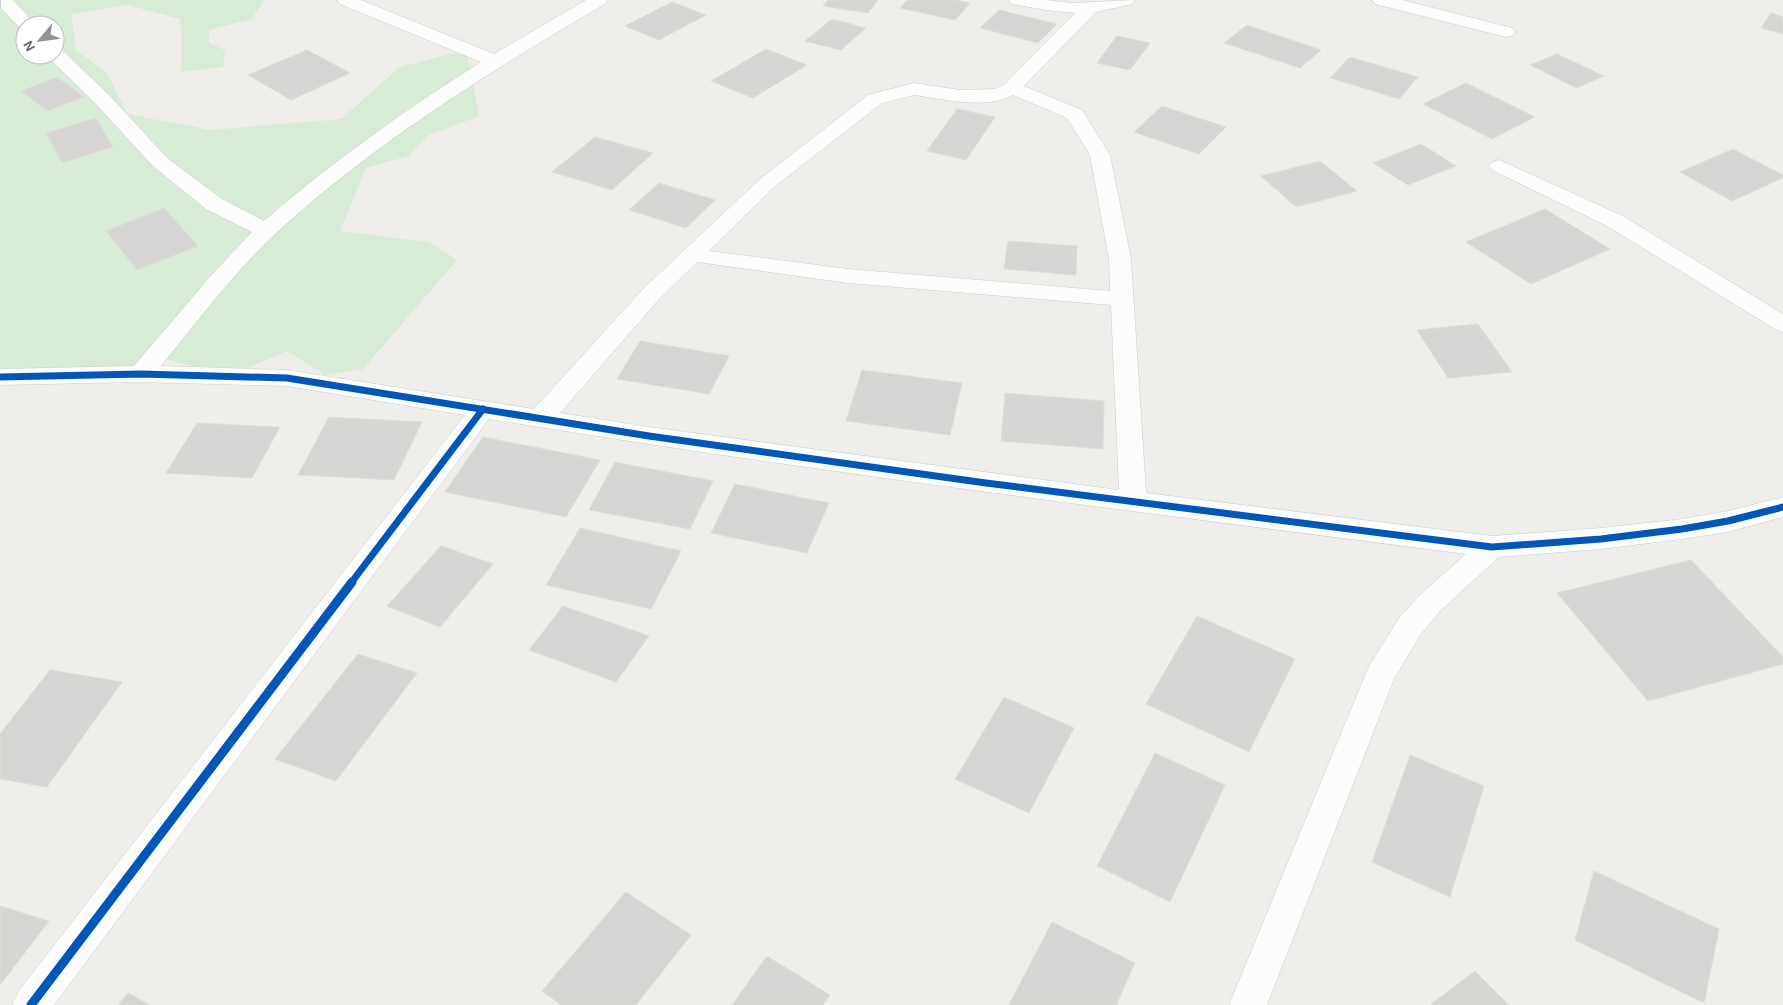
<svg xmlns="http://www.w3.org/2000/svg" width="1783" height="1005" font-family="Karla,sans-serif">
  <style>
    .green { fill: #d8ebd6; fill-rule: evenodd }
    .building { fill: #d6d5d3; stroke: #deddd9 }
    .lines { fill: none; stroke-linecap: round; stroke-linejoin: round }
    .street-casing { stroke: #cbcccc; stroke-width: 1 }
    .street { fill: #fdfcfc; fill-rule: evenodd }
    .cycleway-far1-casing { stroke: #fff; stroke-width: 10 }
    .cycleway-casing { stroke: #fff; stroke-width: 12 }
    .cycleway-far1 { stroke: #0057b8; stroke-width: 7 }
    .cycleway { stroke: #0057b8; stroke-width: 9 }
  </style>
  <rect width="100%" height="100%" fill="#efeeea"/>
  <path class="green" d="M0,0H264L252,19L209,30V43L225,50L223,67L181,72L182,40L180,19L128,5L71,14L76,50L107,73L127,114L210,130L341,119L400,67L466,50L479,116L429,135L409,156L366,168L340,231L429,242L457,260L363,369L325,375L287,351L247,368L206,370L162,358L113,373L0,370ZM25,25H55V55H25Z"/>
  <g class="building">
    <path d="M828,0H878L868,13L823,6Z"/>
    <path d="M907,0H957L970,3L955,20L900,8Z"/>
    <path d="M672,2L706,15L659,40L625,26Z"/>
    <path d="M999,10L1057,24L1038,43L980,28Z"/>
    <path d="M1771,13L1783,17V34L1761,28Z"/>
    <path d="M832,19L866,28L841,50L805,41Z"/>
    <path d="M1247,25L1321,50L1300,68L1224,43Z"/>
    <path d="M1117,36L1150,43L1130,70L1097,63Z"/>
    <path d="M766,49L807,65L753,98L711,81Z"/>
    <path d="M307,50L350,73L291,100L248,75Z"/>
    <path d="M1557,54L1604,76L1577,88L1530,65Z"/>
    <path d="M1350,57L1418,77L1399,99L1330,78Z"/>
    <path d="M57,77L84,97L47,111L21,91Z"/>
    <path d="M1466,83L1535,117L1492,139L1423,104Z"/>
    <path d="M1162,106L1226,127L1199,154L1134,132Z"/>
    <path d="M957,109L995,117L966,160L927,151Z"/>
    <path d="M96,118L113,147L62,163L46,133Z"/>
    <path d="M595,137L653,153L612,190L552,172Z"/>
    <path d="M1421,144L1456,166L1408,185L1373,163Z"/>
    <path d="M1733,149L1783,175V178L1732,201L1680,172Z"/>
    <path d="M1320,161L1357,191L1296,207L1261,176Z"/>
    <path d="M659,183L715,200L686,228L629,210Z"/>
    <path d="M164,208L198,246L137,270L106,231Z"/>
    <path d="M1545,209L1610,249L1531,284L1466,242Z"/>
    <path d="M1008,241L1077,246L1076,275L1004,269Z"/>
    <path d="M1478,324L1512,372L1448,378L1417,330Z"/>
    <path d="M640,341L729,356L709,394L617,379Z"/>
    <path d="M862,370L962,383L950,435L846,421Z"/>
    <path d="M1005,393L1104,401L1103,449L1001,441Z"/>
    <path d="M329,417L422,422L394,480L298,475Z"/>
    <path d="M197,423L280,427L252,478L166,473Z"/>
    <path d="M483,437L600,460L566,517L445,492Z"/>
    <path d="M615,462L713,481L690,529L589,510Z"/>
    <path d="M735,484L829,503L807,553L711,533Z"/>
    <path d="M580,528L681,551L651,609L546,585Z"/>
    <path d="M441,546L493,564L440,627L387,606Z"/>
    <path d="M1691,560L1783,657V664L1648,701L1557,593Z"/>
    <path d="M563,606L649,636L616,682L529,650Z"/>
    <path d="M1197,616L1295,659L1249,752L1146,704Z"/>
    <path d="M358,654L417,673L336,781L275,759Z"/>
    <path d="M50,670L122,682L47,787L0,779V734Z"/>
    <path d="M1004,697L1074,728L1029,813L955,779Z"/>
    <path d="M1155,753L1225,785L1170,902L1097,866Z"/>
    <path d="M1410,755L1484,786L1450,897L1372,862Z"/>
    <path d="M1594,871L1719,929L1704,1003L1575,940Z"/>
    <path d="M626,892L691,935L636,1005H561L542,991Z"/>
    <path d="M0,906L49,921L0,985Z"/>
    <path d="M1052,922L1135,963L1116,1005H1009Z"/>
    <path d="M767,956L830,995L823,1005H732Z"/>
    <path d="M1475,971L1509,1005H1430Z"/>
    <path d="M128,993L150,1005H118Z"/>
  </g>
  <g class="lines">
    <g class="street-casing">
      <g id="street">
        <path d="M1,0H13L36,25H25V30L21,29L1,8Z"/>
        <path d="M337,0H361L494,54L586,0H608L605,4C489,72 374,143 274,235C232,275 197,321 161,366L287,370L534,409L644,288L760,179L868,95L914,83L960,90L995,89L1005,84L1075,13L1046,10L1012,4L1009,0H1046L1072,3L1135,0L1132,4L1096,12L1024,86L1082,110L1110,155L1131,259L1146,493L1492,536L1601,528L1682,519L1728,511L1783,497V517L1728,532L1682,539L1601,549L1499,557L1441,610L1421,634L1394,679L1267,1005H1229L1369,666L1399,618L1421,594L1466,554C1140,512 814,472 489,419L54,1005H12L18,992L465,415L287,386L141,382L0,385V369L134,366L209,278L252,232L206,209L153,166L95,103L46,55H55V48L62,50L109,95L167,158L222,199L264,221C332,162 405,110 481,62L340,4ZM914,95C943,99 987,110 1013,95L1067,118L1090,155L1109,259L1110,291L848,269L709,251L774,187L882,103ZM697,262L848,283L1111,305L1119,490L649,427L560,413L660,298Z"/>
        <path d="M1372,0H1402L1512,28L1515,32L1512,36L1506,37L1375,4Z"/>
        <path d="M1499,160L1623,216L1783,314V332L1775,329L1607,226L1492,170L1489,166L1492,162Z"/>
      </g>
    </g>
    <use href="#street" class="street"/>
    <g class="cycleway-far1-casing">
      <g id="cycleway-far1">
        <path d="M0,377L141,374L287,378L649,436L986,483L1492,547L1601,539L1682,529L1728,521L1783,507"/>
        <path d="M351,583L483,409"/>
      </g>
    </g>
    <g class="cycleway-casing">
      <path id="cycleway" d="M31,1005L352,582"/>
    </g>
    <use href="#cycleway-far1" class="cycleway-far1"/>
    <use href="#cycleway" class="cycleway"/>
  </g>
  <g transform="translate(40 40) rotate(241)"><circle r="24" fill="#ffffff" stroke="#bfc1c3"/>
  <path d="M0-4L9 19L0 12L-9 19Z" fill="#919496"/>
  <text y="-8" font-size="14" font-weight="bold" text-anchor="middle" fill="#5f6368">N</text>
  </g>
</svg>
